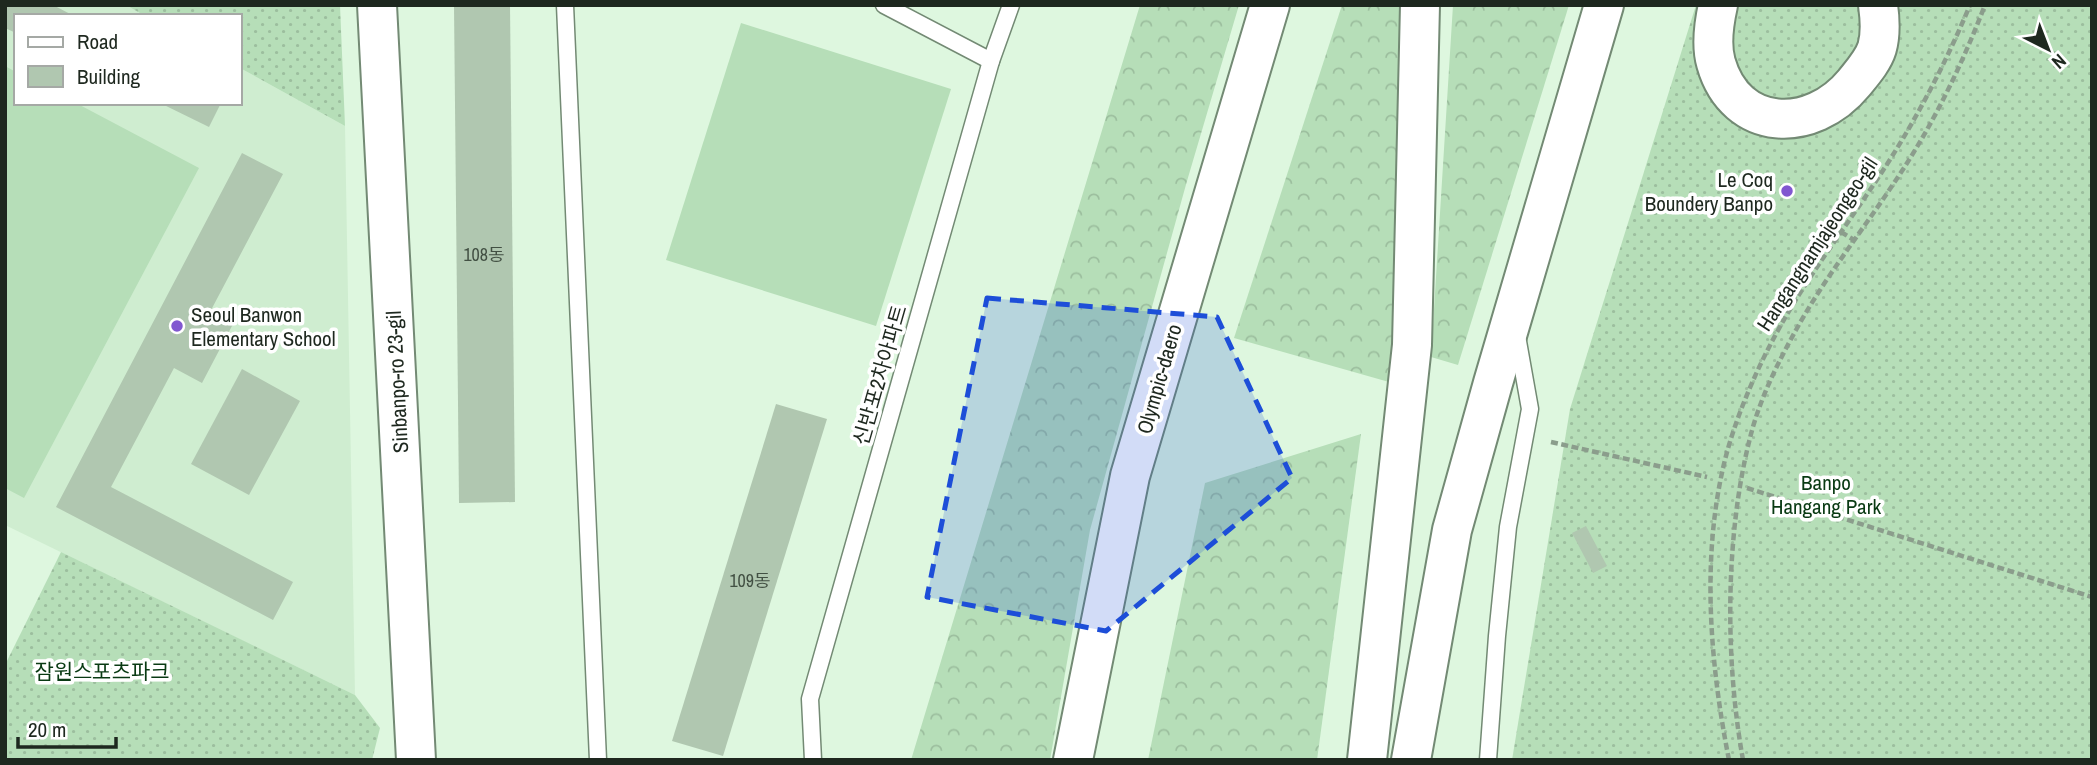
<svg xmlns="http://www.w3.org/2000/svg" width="2097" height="765" font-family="'Archivo Narrow','Noto Sans KR',sans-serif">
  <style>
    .built { fill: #cfedd0 }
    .grass { fill: url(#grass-dots) }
    .forest { fill: url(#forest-crowns) }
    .pitch { fill: #b6deb8 }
    .building { fill: #b0c7b0 }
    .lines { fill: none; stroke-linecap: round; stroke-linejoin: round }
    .service-casing { stroke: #738a74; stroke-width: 19 }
    .tertiary-casing { stroke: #738a74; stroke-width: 42 }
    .trunk-casing { stroke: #738a74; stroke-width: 42 }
    .path { stroke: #8b9d8c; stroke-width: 4.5; stroke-dasharray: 7 3.5; stroke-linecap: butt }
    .service { stroke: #fff; stroke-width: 16 }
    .tertiary { stroke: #fff; stroke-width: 38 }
    .trunk { stroke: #fff; stroke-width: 38 }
    .marked { fill: #1d4ed8; fill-opacity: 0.2; stroke: #1d4ed8; stroke-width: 5; stroke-dasharray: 14 9; stroke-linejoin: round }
    .poi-dot { fill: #8157d0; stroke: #fff; stroke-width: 2.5 }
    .labels { text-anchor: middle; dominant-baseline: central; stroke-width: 7; stroke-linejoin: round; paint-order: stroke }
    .number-label { font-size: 18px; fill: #425043 }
    .poi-label { font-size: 21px; fill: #1e281f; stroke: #fff; text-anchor: end }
    .street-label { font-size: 21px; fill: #1e281f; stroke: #fff }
    .park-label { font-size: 21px; fill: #093a13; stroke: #fff }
  </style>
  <defs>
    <pattern id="grass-dots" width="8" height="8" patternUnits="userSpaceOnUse" patternTransform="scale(1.75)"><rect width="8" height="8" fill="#b6deb8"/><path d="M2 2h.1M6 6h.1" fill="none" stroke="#9cbe9e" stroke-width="1.8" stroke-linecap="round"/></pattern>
    <pattern id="forest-crowns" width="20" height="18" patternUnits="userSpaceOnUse" patternTransform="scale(1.75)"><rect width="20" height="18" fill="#b6deb8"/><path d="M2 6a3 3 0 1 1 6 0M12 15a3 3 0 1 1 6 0" fill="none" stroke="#9cbe9e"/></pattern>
  </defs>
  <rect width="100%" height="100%" fill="#def7df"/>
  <path class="built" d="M5,5H126L145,16H16V103H240V68L345,126L355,695L5,525Z"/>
  <g class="grass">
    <path d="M126,5H340L345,126L240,68V16H145Z"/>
    <path d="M1696,5H2092V760H1512L1570,409Z"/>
    <path d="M61,552L355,695L380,728L372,760H5V665Z"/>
  </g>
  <g class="forest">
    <path d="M1140,5H1239L1187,181L1090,530L1050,760H911Z"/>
    <path d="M1342,5H1406L1396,384L1234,338Z"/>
    <path d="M1453,5H1569L1458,365L1431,357Z"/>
    <path d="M1361,434L1317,760H1148L1205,483Z"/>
  </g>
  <g class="pitch">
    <path d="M741,23L951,89L876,326L666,260Z"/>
    <path d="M5,66L16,72V103H76L199,168L24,498L5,488Z"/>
  </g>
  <g class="building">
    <path d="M5,5H53L74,16H16V33L5,28Z"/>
    <path d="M454,5H510L515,502L459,503Z"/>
    <path d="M160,103H221L209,127Z"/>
    <path d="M242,153L283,174L210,312L233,324L202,383L174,368L111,487L293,582L273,620L56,507Z"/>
    <path d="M242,369L300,401L249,495L191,464Z"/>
    <path d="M776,404L827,419L723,756L672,741Z"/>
    <path d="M1586,526L1607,566L1593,573L1572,533Z"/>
  </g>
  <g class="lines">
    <g class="service-casing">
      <g id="service">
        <path d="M565,5L598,760"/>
        <path d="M884,5L991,61"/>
        <path d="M813,760L810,699L991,61L1011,5"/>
        <path d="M1488,760L1497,636L1508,527L1530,409L1517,336"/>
      </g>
    </g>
    <g class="tertiary-casing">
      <path id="tertiary" d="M377,5L416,760"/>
    </g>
    <g class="trunk-casing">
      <g id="trunk">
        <path d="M1718,5C1714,23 1711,46 1716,63C1736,133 1812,134 1854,83C1862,73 1873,61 1877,48C1881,34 1880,19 1878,5"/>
        <path d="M1073,760L1130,476L1270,5"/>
        <path d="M1367,760L1412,345L1420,5"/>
        <path d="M1411,760L1452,530L1493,383L1604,5"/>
      </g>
    </g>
    <g class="path">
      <path d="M1841,232L1854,240"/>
      <path d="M1551,442L1707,477"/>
      <path d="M1747,488L2092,597"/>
      <path d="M1729,760C1709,659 1700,545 1729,445C1744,395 1768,345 1795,301C1821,259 1851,219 1878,178C1914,124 1945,65 1970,5"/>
      <path d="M1743,760C1725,660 1725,536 1750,438C1759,401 1777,364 1796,330C1825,277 1863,230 1896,180C1933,125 1961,67 1985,5"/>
    </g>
    <use href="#service" class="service"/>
    <use href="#tertiary" class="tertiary"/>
    <use href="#trunk" class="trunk"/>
  </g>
  <path class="marked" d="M987,298L1217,317L1292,478L1106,631L927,597Z"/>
  <g class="poi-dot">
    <circle cx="1787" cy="191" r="7"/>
    <circle cx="177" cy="326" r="7"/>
  </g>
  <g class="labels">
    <g class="number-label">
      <text x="484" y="254">108동</text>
      <text x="750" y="580">109동</text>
    </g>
    <g class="poi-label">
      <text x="1773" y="179">Le Coq<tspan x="1773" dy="24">Boundery Banpo</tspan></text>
      <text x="191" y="314" text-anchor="start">Seoul Banwon<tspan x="191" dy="24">Elementary School</tspan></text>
    </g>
    <g class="street-label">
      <text transform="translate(1817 244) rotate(-57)">Hangangnamjajeongeo-gil</text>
      <text transform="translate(880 375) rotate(-74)">신반포2차아파트</text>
      <text transform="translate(1159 379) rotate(-74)">Olympic-daero</text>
      <text transform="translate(397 382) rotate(-93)">Sinbanpo-ro 23-gil</text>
    </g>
    <g class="park-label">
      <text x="1826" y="482">Banpo<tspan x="1826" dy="24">Hangang Park</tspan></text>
      <text x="102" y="671">잠원스포츠파크</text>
    </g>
  </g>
  <rect width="2097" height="765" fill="none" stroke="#1e281f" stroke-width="14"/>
  <rect x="14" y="14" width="228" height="91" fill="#ffffff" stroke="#a5a9a5" stroke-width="2"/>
  <rect x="28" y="37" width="35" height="10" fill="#ffffff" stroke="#a5a9a5" stroke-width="2"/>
  <text x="77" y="49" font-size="21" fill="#1e281f">Road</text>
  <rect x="28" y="66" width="35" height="21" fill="#b0c7b0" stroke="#a5a9a5" stroke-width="2"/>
  <text x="77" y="84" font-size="21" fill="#1e281f">Building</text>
  <g transform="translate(2048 49) rotate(138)" stroke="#ffffff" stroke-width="5" paint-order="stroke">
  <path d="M0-5L12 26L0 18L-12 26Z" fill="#1e281f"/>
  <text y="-10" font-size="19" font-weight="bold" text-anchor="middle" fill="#1e281f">N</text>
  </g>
  <path d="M18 737v10h98v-10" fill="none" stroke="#1e281f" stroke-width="3.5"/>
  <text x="28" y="737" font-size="21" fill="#1e281f" stroke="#ffffff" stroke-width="5" paint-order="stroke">20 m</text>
</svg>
